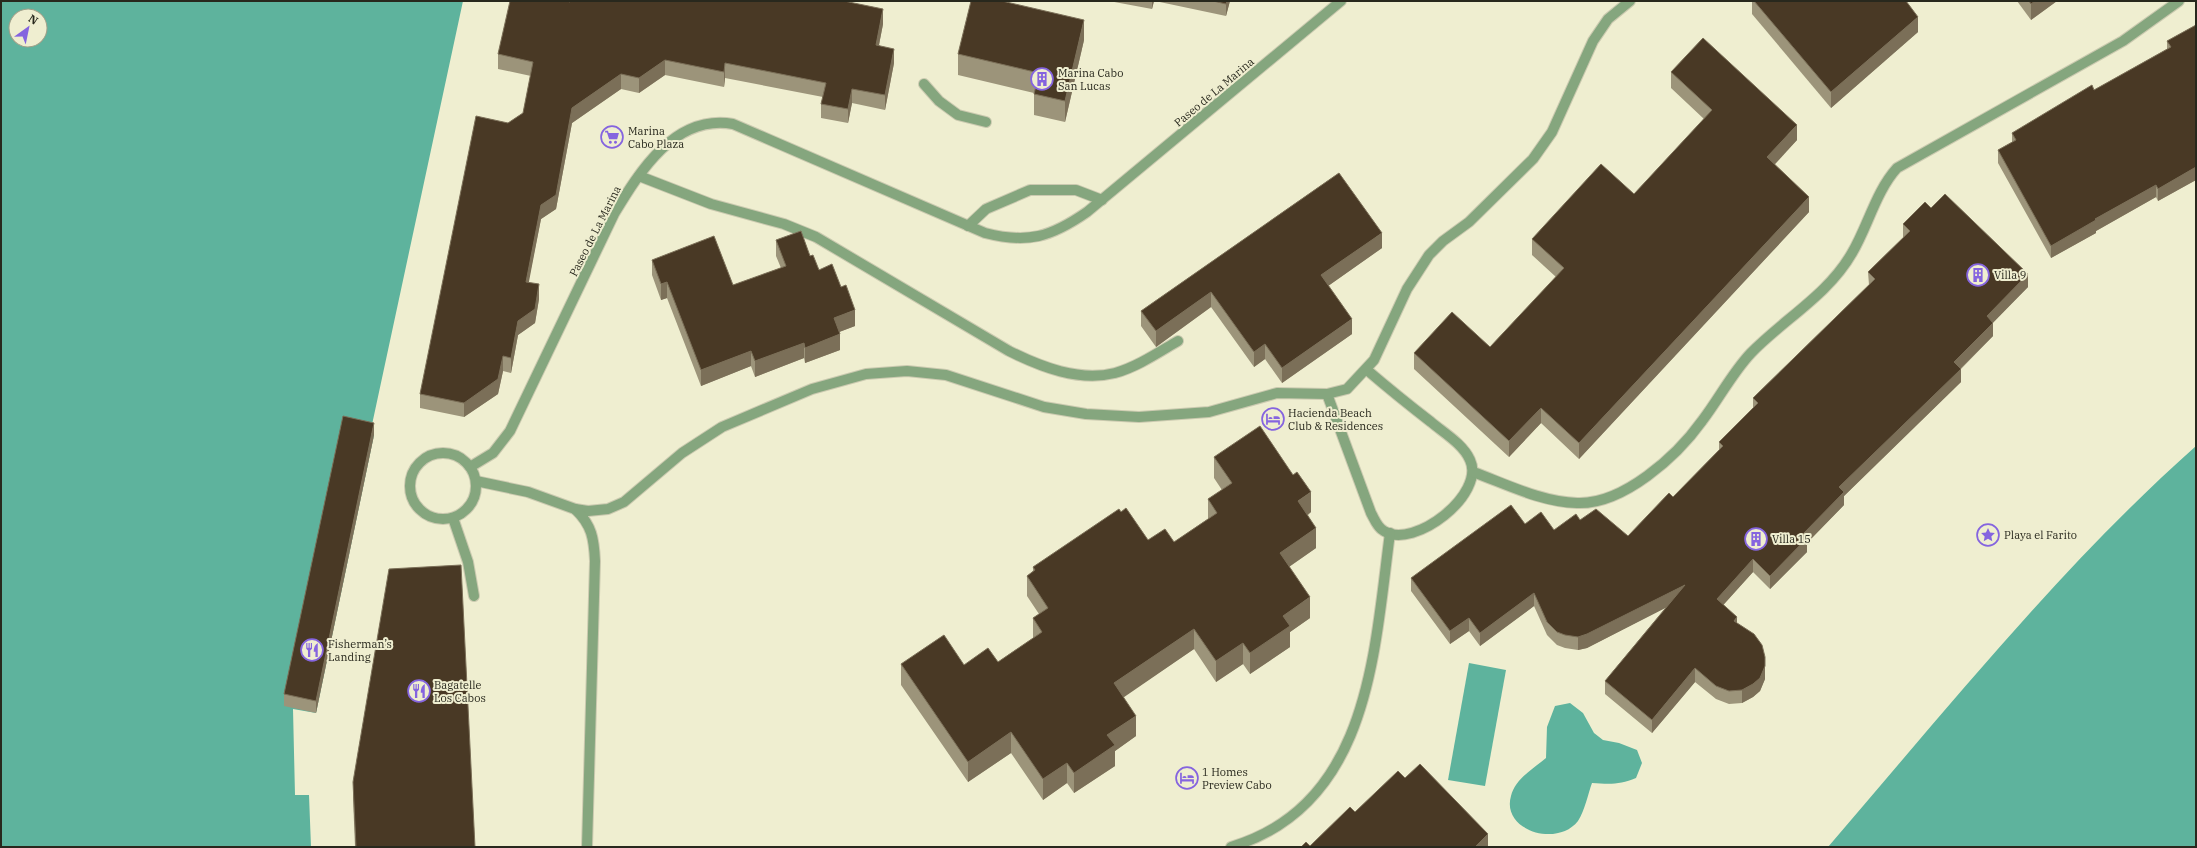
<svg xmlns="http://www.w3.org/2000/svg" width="2197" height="848" font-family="'IBM Plex Serif',serif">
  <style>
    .water { fill: #5eb39d; fill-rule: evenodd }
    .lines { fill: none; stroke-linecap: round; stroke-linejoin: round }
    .lane-casing { stroke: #cbcab0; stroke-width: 12 }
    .street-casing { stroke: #cbcab0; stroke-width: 12 }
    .lane { stroke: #85a67e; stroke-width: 10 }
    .street { stroke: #85a67e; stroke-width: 10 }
    .wall { fill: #9c947a }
    .shaded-wall { fill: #7b6f58 }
    .building { fill: #493925; stroke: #7b6f58 }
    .labels { text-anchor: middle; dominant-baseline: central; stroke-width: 4; stroke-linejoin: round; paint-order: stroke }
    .poi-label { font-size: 11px; fill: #28281d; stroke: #efeed0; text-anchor: start }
    .street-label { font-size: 11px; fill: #28281d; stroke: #efeed0 }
  </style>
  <rect width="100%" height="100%" fill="#efeed0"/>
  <g class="water">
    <path d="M1,1H463L370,434L374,435L316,713L293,709L295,795H309L311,847H1ZM16,16H40V40H16Z"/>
    <path d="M2196,446V847H1828C1946,710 2060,567 2196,446Z"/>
    <path d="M1469,663L1506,670L1485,786L1448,780Z"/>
    <path d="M1570,703L1583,713L1594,733L1603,740L1619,743L1637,750L1642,763L1636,778C1620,785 1609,784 1592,783C1588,794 1585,810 1578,821C1557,848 1501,830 1511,796C1515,779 1533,769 1546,758L1547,727L1555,706Z"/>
  </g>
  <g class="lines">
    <g class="lane-casing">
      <g id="lane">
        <path d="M924,84L939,101L958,115L986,122"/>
        <path d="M1327,394L1371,513C1375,520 1377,527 1384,531C1414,550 1486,494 1470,460C1463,444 1444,433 1431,422C1409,405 1388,388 1367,370"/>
        <path d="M1473,472C1506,484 1541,502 1577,503C1623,505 1677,456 1702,421C1719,399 1732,373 1751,353C1784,319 1828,295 1852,253C1868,226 1876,191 1897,168L2123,41L2179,1"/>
        <path d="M476,481L528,492L575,509L588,511L608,509L624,502L682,453L722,427L812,389L866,374L907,371L946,375L1044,407L1086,414L1139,417L1209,412L1277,393L1327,394L1347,389L1374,360L1407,289L1429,255L1443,241L1469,222L1533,159L1552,132L1593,41L1608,19L1630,1"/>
        <path d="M575,509C592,525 594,539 595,561L587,847"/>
        <path d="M453,518L468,562L474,596"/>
        <path d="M1231,847C1370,805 1374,653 1390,533"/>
      </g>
    </g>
    <g class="street-casing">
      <g id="street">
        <path d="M639,176L711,204L784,224L816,237L1009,351C1041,367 1079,382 1115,373C1137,367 1159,352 1178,341"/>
        <path d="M968,226L986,209L1030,190H1076L1102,200"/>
        <circle cx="443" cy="486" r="33"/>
        <path d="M470,467L493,453L510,431L614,214C640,171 675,114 733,124L985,233C1028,244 1051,237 1087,212L1341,1"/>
      </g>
    </g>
    <use href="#lane" class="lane"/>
    <use href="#street" class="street"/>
  </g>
  <g class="wall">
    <path d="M1109,1H1154L1152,9Z"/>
    <path d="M1155,1H1230L1226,16Z"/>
    <path d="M1752,1H1906L1918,32L1831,108L1752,14Z"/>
    <path d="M2017,1H2057L2031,20Z"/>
    <path d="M570,2L883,24L879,45L894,63L885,110L852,103L848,123L821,118V104L823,97L725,78L724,87L665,75L639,93L621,89L572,123L556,209L541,219L528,283L539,299L535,323L518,335L511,373L503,371L498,394L464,417L420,408V394L508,123L523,113L531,76L498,69V54Z"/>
    <path d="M2196,25V180L2158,201L2156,197L2096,231V233L2051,258L1998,163V150L2012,142V133L2094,90L2167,49V41Z"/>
    <path d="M1084,40L1065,122L1034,115V93L958,75V54Z"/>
    <path d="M1671,72L1797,140L1774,164L1809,212L1579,459L1541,423L1509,457L1414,369V353L1490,347L1556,277L1532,255V239L1634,194L1704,119L1671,88Z"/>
    <path d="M1339,173L1382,248L1328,286L1352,334L1282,383L1265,359L1254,367L1211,307L1156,347L1141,326V311Z"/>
    <path d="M1931,208L2028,287L1993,322V336L1961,369V382L1844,496V505L1807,543V552L1770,589L1753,572L1723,605L1737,624L1765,671V679L1760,691L1753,697L1742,703L1729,704L1716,699L1695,682L1652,733L1605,694V681L1666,607L1587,648L1578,650L1565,648L1557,645L1547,635L1534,606L1480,646L1469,631L1450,644L1411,591V578L1525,524L1554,530L1580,520L1628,536L1673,497L1719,451V442L1753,408V398L1869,285L1868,272L1903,238V224Z"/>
    <path d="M776,240L810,256L855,326L839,332L840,350L805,363L804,358L755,377L751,366L701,386L667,298L661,300L652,275V260L733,285L781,268L776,256Z"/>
    <path d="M374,435L316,713L284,706V694Z"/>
    <path d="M1214,457L1311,512L1308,515L1316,548L1289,567L1310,618L1290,632V647L1250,674L1243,664L1216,682L1194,649L1123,697L1136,736L1115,751V766L1074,793L1067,783L1043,800L1011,753L968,782L901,685V664L964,665L998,662L1033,638V618L1039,614L1027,596V576L1033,571V567L1121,512L1148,540L1174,542L1208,519V499L1222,490L1214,478Z"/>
    <path d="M353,782L475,847H355L353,798Z"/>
  </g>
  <g class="shaded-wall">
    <path d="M1152,1H1154L1152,9Z"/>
    <path d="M1227,1H1230L1226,16V4Z"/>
    <path d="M2035,1H2057L2031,20V4Z"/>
    <path d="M883,9V24L876,60V45Z"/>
    <path d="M1918,17V32L1831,108V92Z"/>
    <path d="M1084,20V40L1065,122V101Z"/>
    <path d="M894,49V63L885,110V95Z"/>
    <path d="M665,60V75L639,93V78Z"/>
    <path d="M725,63V78L724,87V72Z"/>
    <path d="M621,74V89L572,123L556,209L541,219L526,297V282L541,205L572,108Z"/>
    <path d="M852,89V103L848,123V109Z"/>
    <path d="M1797,125V140L1767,173V157Z"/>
    <path d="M2196,167V180L2158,201V189Z"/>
    <path d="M2156,185V197L2096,231V233L2051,258V246L2095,219Z"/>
    <path d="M1809,197V212L1579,459V443Z"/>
    <path d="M1382,233V248L1321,291V275Z"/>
    <path d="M2028,274V287L1987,329V316Z"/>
    <path d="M667,282V298L661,300V284Z"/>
    <path d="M539,284V299L535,323L518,335L511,373V358L518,321Z"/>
    <path d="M1211,292V307L1156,347V331Z"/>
    <path d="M855,310V326L834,334V318Z"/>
    <path d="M1352,319V334L1282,383V368Z"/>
    <path d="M1993,323V336L1957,372L1961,369V382L1844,496V505L1807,543V552L1770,589V576L1839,487L1954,362Z"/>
    <path d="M840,334V350L805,363V348Z"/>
    <path d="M804,343V358L755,377V361Z"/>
    <path d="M1265,344V359L1254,367V352Z"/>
    <path d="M751,351V366L701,386V370Z"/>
    <path d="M503,356V371L498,394L464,417V403Z"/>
    <path d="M1541,408V423L1509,457V441Z"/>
    <path d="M374,423V435L316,713V701Z"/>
    <path d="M1311,492V512L1298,521V501Z"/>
    <path d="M1316,528V548L1280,573V553Z"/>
    <path d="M1753,559V572L1717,612V599Z"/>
    <path d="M1685,585V598L1587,648L1578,650V637Z"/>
    <path d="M1534,593V606L1480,646V633Z"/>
    <path d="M1310,597V618L1290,632V647L1250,674V653L1283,616Z"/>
    <path d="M1737,617V630L1734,621Z"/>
    <path d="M1469,618V631L1450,644V631Z"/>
    <path d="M1194,629V649L1114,704V683Z"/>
    <path d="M1243,643V664L1216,682V661Z"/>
    <path d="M1765,657V679L1760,691L1753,697L1742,703V690Z"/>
    <path d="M1695,668V682L1652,733V720Z"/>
    <path d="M1136,716V736L1115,751V766L1074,793V773L1107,735Z"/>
    <path d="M1011,732V753L968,782V762Z"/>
    <path d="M1067,763V783L1043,800V779Z"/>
    <path d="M1488,834V847H1475Z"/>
  </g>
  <g class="building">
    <path d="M510,1H568L570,2V1H844L883,9L876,45L894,49L885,95L852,89L848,109L821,104L826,83L725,63L724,72L665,60L639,78L621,74L572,108L556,195L541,205L526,282L539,284L535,309L518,321L511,358L503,356L498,379L464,403L420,394L476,116L508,123L523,113L533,62L498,54Z"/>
    <path d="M971,1H1002L1084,20L1065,101L1034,94L1039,73L958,54Z"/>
    <path d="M1213,1H1227L1226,4Z"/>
    <path d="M1754,1H1906L1918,17L1831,92Z"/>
    <path d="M2029,1H2035L2031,4Z"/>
    <path d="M2196,25V167L2158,189L2156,185L2095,219L2096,220L2051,246L1998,150L2016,140L2012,133L2092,85L2094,90L2171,47L2167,41Z"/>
    <path d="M1703,38L1797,125L1767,157L1809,197L1579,443L1541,408L1509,441L1414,353L1452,312L1490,347L1564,268L1532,239L1601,164L1634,194L1712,110L1671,72Z"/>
    <path d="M1339,173L1382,233L1321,275L1352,319L1282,368L1265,344L1254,352L1211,292L1156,331L1141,311Z"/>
    <path d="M1945,194L2028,274L1987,316L1993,323L1954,362L1961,369L1839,487L1844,492L1803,534L1807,538L1770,576L1753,559L1717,599L1737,617L1734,621L1754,634L1762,645L1765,657V666L1760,678L1753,684L1742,690L1729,691L1716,686L1695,668L1652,720L1605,681L1685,585L1587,634L1578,637L1565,635L1557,632L1547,622L1534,593L1480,633L1469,618L1450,631L1411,578L1511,505L1525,524L1541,512L1554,530L1576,514L1580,520L1596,509L1628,536L1669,493L1673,497L1723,446L1719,442L1758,403L1753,398L1875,279L1868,272L1910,231L1903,224L1925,202L1931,208Z"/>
    <path d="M801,231L810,256L813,255L819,270L832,264L841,287L846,285L855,310L834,318L840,334L805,348L804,343L755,361L751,351L701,370L667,282L661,284L652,260L714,236L733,285L786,266L776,240Z"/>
    <path d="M343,416L374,423L316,701L284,694Z"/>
    <path d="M1260,426L1293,475L1297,472L1311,492L1298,501L1316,528L1280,553L1310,597L1283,616L1290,626L1250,653L1243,643L1216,661L1194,629L1114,683L1136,716L1107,735L1115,745L1074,773L1067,763L1043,779L1011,732L968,762L901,664L944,635L964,665L988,648L998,662L1042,632L1033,618L1048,608L1027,576L1035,570L1033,567L1119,509L1121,512L1126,508L1148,540L1165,529L1174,542L1217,513L1208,499L1232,483L1214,457Z"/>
    <path d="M461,565L475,847H356L353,782L389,569Z"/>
    <path d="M1420,764L1488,834L1475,847H1301L1306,842L1310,846L1350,807L1355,812L1398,771L1405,778Z"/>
  </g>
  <defs>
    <g id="building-ring" transform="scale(1.15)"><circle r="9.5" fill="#efeed0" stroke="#8564df" stroke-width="1.5"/><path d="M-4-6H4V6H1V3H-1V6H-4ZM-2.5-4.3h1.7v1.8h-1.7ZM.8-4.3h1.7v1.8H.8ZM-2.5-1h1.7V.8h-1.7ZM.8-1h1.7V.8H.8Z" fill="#8564df"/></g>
    <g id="supermarket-ring" transform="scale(1.15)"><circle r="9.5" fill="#efeed0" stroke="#8564df" stroke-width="1.5"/><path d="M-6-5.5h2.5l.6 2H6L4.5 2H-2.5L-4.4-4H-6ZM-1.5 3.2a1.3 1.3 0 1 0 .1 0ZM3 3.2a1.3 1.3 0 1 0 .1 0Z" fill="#8564df"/></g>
    <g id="hotel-ring" transform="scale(1.15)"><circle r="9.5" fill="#efeed0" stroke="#8564df" stroke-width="1.5"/><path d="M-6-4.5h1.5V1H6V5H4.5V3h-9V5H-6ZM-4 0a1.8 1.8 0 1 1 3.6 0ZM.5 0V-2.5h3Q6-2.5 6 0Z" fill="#8564df"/></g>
    <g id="sight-ring" transform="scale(1.15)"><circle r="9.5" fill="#efeed0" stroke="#8564df" stroke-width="1.5"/><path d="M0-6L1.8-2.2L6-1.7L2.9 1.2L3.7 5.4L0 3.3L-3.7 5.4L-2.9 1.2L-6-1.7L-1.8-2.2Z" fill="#8564df"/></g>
    <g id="restaurant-ring" transform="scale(1.15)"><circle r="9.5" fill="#efeed0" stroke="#8564df" stroke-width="1.5"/><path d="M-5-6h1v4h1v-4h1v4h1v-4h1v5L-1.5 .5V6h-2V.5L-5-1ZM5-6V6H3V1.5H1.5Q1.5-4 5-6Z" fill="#8564df"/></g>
  </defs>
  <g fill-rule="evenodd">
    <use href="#building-ring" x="1042" y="79"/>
    <use href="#supermarket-ring" x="612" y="137"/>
    <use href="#building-ring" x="1978" y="275"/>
    <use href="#hotel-ring" x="1273" y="419"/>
    <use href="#sight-ring" x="1988" y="535"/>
    <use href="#building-ring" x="1756" y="539"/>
    <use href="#restaurant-ring" x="312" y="650"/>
    <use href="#restaurant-ring" x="419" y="691"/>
    <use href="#hotel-ring" x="1187" y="778"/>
  </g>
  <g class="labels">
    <g class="poi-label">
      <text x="1058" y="73">Marina Cabo<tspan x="1058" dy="13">San Lucas</tspan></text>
      <text x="628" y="131">Marina<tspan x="628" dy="13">Cabo Plaza</tspan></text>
      <text x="1994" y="275">Villa 9</text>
      <text x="1288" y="413">Hacienda Beach<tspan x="1288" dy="13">Club &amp; Residences</tspan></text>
      <text x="2004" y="535">Playa el Farito</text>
      <text x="1772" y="539">Villa 15</text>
      <text x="328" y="644">Fisherman’s<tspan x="328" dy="13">Landing</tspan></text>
      <text x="434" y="685">Bagatelle<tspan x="434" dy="13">Los Cabos</tspan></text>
      <text x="1202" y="772">1 Homes<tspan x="1202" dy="13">Preview Cabo</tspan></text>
    </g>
    <g class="street-label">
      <text transform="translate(1214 92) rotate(-40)">Paseo de La Marina</text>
      <text transform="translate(595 231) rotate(-63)">Paseo de La Marina</text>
    </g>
  </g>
  <rect width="2197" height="848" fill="none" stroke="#28281d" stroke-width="4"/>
  <g transform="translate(28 28) rotate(33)"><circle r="19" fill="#efeed0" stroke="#9f9f88"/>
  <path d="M0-3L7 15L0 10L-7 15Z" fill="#8564df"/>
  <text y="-6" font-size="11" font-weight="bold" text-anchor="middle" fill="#28281d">N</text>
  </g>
</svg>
